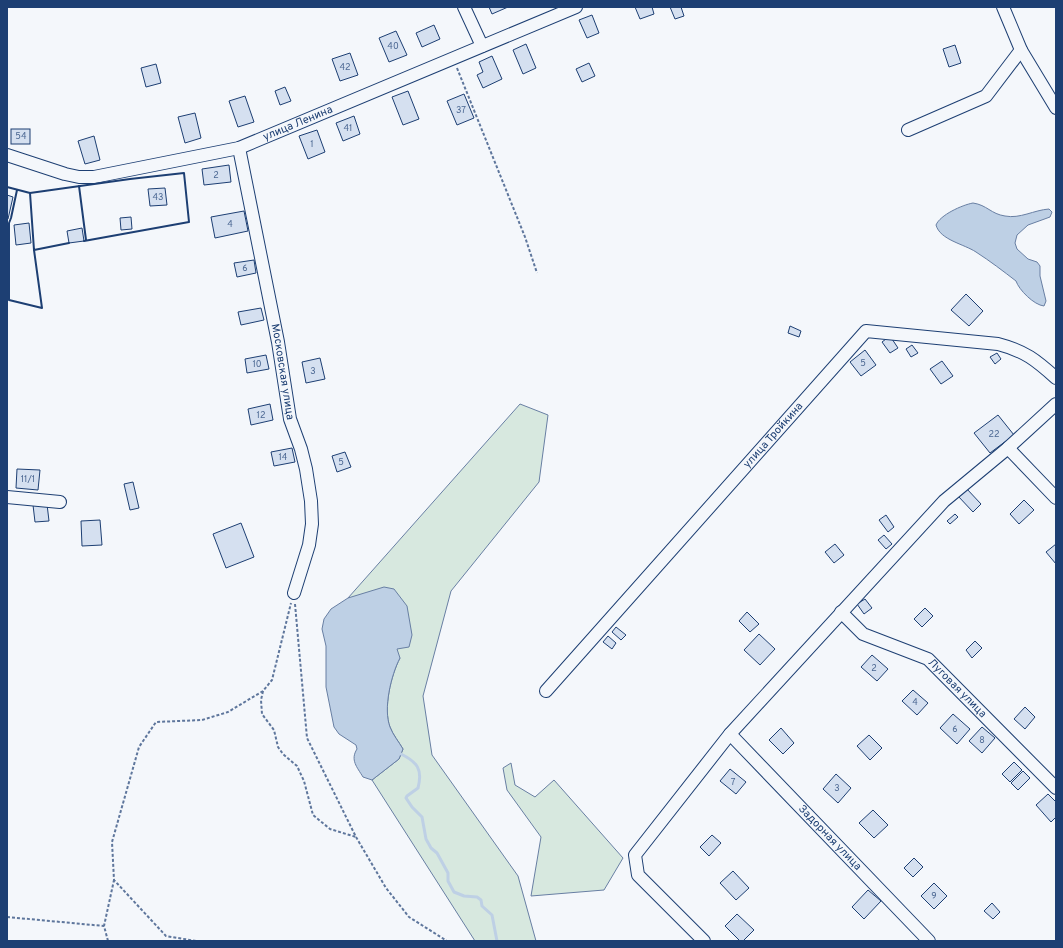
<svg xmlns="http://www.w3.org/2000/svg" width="1063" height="948" font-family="Overpass,sans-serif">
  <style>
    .green { fill: #d7e8df; stroke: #687fa3 }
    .water { fill: #bed0e5; stroke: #687fa3 }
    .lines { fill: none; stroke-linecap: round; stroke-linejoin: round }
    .stream { stroke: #bed0e5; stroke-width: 3 }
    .building { fill: #d5e0f0; stroke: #1d3f73 }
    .minor-casing { stroke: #1d3f73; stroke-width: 14 }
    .path { stroke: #5e769c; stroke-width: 2; stroke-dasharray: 3 2; stroke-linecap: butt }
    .minor { stroke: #f4f7fb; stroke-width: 12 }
    .wall { stroke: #1d3f73; stroke-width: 2 }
    .labels { text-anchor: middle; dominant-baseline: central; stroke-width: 3; stroke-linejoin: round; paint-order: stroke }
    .number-label { font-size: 9px; fill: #4b6792 }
    .street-label { font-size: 11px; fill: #1d3f73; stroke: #f4f7fb }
  </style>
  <rect width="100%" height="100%" fill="#f4f7fb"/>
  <g class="green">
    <path d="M520,404L548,415L539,482L451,591L423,696L432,755L518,876L536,941H475L372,780L399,759L403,749C399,742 393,735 390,727C383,709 391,675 400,658L348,598Z"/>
    <path d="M511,763L515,785L535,797L554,780L623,858L604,890L531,896L541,837L507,790L503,768Z"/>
  </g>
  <g class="water">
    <path d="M973,203C987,205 991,214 1005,216C1020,219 1034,210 1049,209L1052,212L1050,217L1028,225L1017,235L1015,243L1017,249L1028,259L1037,262L1040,266V276L1046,301L1044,306C1034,305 1019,290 1016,281C1003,271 990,261 976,252C964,244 940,240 936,225C940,215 962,205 973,203Z"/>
    <path d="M384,587L394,589L407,606L412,635L409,647L397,649L400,658C391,675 383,709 390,727C393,735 399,742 403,749L399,759L372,780L363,777C357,767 350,760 357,749L356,745L339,734L334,727L326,687V646L322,629L324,619L331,609L348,598Z"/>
  </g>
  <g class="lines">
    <path class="stream" d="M401,754C417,762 423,769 418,788L407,796L406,798L412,807L422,817L426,839L431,848L437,853L448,873V881L454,892L464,896L477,897L481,900L482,906L492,915L497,941"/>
  </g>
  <g class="building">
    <path d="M489,7H508L492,14Z"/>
    <path d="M635,7H652L654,14L640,19Z"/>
    <path d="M670,7H681L684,16L675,19Z"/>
    <path d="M592,15L599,33L587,38L579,20Z"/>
    <path d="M434,25L440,39L422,47L416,33Z"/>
    <path d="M396,31L407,55L389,62L379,38Z"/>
    <path d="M526,44L536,68L523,74L513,50Z"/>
    <path d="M955,45L961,63L949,67L943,49Z"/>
    <path d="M350,53L358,75L340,81L332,59Z"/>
    <path d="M492,56L502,79L483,88L477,75L483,72L479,62Z"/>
    <path d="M589,63L595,76L582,82L576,69Z"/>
    <path d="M156,64L161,83L146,87L141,68Z"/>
    <path d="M285,87L291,101L280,105L275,91Z"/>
    <path d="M408,91L419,119L403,125L392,97Z"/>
    <path d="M464,94L474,118L457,125L447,101Z"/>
    <path d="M245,96L254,122L238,127L229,101Z"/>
    <path d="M195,113L201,138L185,143L178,117Z"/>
    <path d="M354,116L360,134L343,141L336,123Z"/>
    <rect x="11" y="129" width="19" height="15"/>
    <path d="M317,130L325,152L308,159L299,136Z"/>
    <path d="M94,136L100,160L85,164L78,141Z"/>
    <path d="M229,165L231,182L204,185L202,169Z"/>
    <path d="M165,188L167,205L150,206L148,189Z"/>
    <path d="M7,195L13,197L8,219H7Z"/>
    <path d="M244,211L248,231L215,238L211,217Z"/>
    <path d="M131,217L132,229L121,230L120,218Z"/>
    <path d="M29,223L31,243L16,245L14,225Z"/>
    <path d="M82,228L84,241L69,243L67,231Z"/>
    <path d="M254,260L256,273L237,277L234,263Z"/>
    <path d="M966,294L983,311L969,326L951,310Z"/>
    <path d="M261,308L264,320L241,325L238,312Z"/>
    <path d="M790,326L801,331L799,337L788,333Z"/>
    <path d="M890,336L898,348L890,353L882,342Z"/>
    <path d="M912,345L918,353L911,357L906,349Z"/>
    <path d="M865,350L876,365L861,376L850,362Z"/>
    <path d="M997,353L1001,359L995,364L990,357Z"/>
    <path d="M266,355L269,369L247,373L245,359Z"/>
    <path d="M320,358L325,379L306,383L302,362Z"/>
    <path d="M942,361L953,376L941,384L930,369Z"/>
    <path d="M270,404L273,420L251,425L248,409Z"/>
    <path d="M998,415L1014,435L990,453L974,433Z"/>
    <path d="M292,448L295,462L274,466L271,452Z"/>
    <path d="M345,452L351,467L337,472L332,456Z"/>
    <path d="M17,469L40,470L38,490L16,488Z"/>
    <path d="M133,482L139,508L130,510L124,484Z"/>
    <path d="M966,488L981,504L973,512L958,496Z"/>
    <path d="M1024,500L1034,510L1019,524L1010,514Z"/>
    <path d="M47,504L49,521L35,522L33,505Z"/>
    <path d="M955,514L958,517L950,524L947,521Z"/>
    <path d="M886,515L894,527L888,532L879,520Z"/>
    <path d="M100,520L102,545L82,546L81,521Z"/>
    <path d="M241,523L254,557L226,568L213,534Z"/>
    <path d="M884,535L892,544L886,549L878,540Z"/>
    <path d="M835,544L844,555L834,563L825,552Z"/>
    <path d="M1056,544V564L1046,552Z"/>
    <path d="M865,599L872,608L864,614L857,604Z"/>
    <path d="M925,608L933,616L922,627L914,619Z"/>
    <path d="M747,612L759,624L750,632L739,621Z"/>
    <path d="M616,627L626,635L621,640L612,632Z"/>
    <path d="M759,634L775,649L760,665L744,650Z"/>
    <path d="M608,636L616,643L612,649L603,642Z"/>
    <path d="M975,641L982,648L972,658L966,650Z"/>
    <path d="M872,655L888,669L877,681L861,667Z"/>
    <path d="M913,690L928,703L917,715L902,701Z"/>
    <path d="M1025,707L1035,717L1025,729L1014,719Z"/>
    <path d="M953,714L970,729L957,744L940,728Z"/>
    <path d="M982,727L995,738L982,753L969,741Z"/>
    <path d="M781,728L794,743L783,754L769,740Z"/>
    <path d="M869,735L882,748L870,760L857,746Z"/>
    <path d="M1014,762L1022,770L1010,782L1002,774Z"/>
    <path d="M730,769L746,782L736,794L720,781Z"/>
    <path d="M1023,771L1030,778L1018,790L1011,783Z"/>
    <path d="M836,774L851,788L838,803L823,789Z"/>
    <path d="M1048,794L1056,802V817L1051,822L1036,805Z"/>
    <path d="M873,810L888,825L874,838L859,823Z"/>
    <path d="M712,835L721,843L709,856L700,847Z"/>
    <path d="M914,858L923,867L913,877L904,868Z"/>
    <path d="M733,871L749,888L736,900L720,883Z"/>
    <path d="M934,883L947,896L934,909L921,896Z"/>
    <path d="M868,890L881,901L864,919L852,907Z"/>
    <path d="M992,903L1000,912L993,919L984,911Z"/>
    <path d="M737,914L754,930L743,941H740L725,926Z"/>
  </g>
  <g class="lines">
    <g class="minor-casing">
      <g id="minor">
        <path d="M464,7L482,46"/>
        <path d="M1003,7L1021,50L1056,108"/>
        <path d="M908,130L986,96L1021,50"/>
        <path id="s1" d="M239,148L278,342L290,419L301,449L306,469L311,501L312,524L309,545L294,593"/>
        <path id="s2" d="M7,155L65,174L79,177H94L239,148L576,7"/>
        <path d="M1008,448L1056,498"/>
        <path d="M7,497L60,502"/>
        <path id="s3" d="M841,612L863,634L928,659L1056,788"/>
        <path id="s4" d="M546,691L866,331L998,344C1025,351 1036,360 1056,378"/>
        <path id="s5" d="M730,734L929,941"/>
        <path d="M704,941L638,875L635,855L730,734L944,501L1008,448L1056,404"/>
      </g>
    </g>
    <g class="path">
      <path d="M457,68L525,237L537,273"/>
      <path d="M295,604L307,738L356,837L386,888L409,917L447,941"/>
      <path d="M263,691L261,700L262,714L274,730L278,747L283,754L297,766L304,781L313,815L330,829L356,837"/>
      <path d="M7,917L104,926"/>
      <path d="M108,941L104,926L114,880"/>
      <path d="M196,941L166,936L114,880L112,842L139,747L156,722L202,720L228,712L263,691L272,680L291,603"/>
    </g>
    <use href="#minor" class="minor"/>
    <g class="wall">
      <path d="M79,186L86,240"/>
      <path d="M7,187L30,193L130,179L184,173L189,222L84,241"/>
      <path d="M17,190L11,218L9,223V300L42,308L34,250"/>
      <path d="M30,193L34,250L69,243"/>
    </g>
  </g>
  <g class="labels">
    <g class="number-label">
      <text x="393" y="46">40</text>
      <text x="345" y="67">42</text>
      <text x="461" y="110">37</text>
      <text x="348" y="128">41</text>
      <text x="21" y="136">54</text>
      <text x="312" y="144">1</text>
      <text x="216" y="175">2</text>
      <text x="158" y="197">43</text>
      <text x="230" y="224">4</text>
      <text x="245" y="268">6</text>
      <text x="863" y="363">5</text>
      <text x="257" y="364">10</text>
      <text x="313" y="371">3</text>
      <text x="261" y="415">12</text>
      <text x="994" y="434">22</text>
      <text x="283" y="457">14</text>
      <text x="341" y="462">5</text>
      <text x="28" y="479">11/1</text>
      <text x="874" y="668">2</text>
      <text x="915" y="702">4</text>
      <text x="955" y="729">6</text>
      <text x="982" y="740">8</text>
      <text x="733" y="782">7</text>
      <text x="837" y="788">3</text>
      <text x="934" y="896">9</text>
    </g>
    <g class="street-label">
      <text stroke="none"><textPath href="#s2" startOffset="302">улица Ленина</textPath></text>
      <text stroke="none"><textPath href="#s1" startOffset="228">Московская улица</textPath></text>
      <text stroke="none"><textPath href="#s4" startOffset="342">улица Тройкина</textPath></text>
      <text stroke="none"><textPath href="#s3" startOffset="142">Луговая улица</textPath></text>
      <text stroke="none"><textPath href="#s5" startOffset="144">Задорная улица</textPath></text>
    </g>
  </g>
  <rect width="1063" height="948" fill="none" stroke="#1d3f73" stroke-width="16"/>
</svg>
